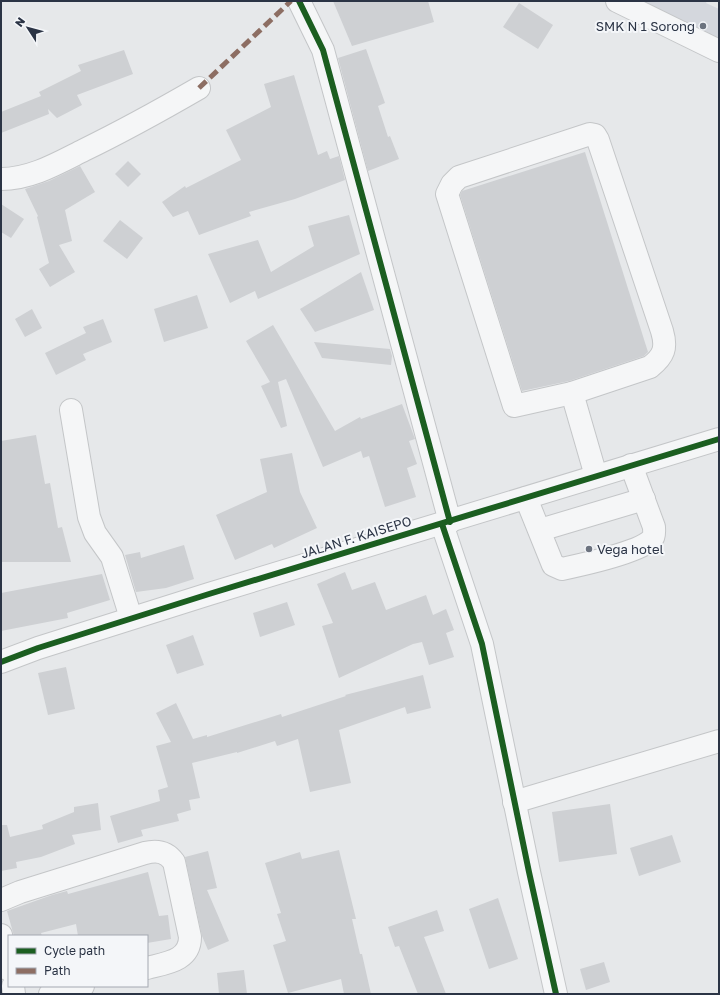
<svg xmlns="http://www.w3.org/2000/svg" width="720" height="995" font-family="'Golos Text',sans-serif">
  <style>
    .built { fill: #d4d7dd }
    .building { fill: #ced0d3 }
    .lines { fill: none; stroke-linecap: round; stroke-linejoin: round }
    .minor-casing { stroke: #c4c6c8; stroke-width: 24 }
    .minor { stroke: #f5f6f7; stroke-width: 22 }
    .quiet { stroke: #8d6e63; stroke-width: 5; stroke-dasharray: 10 5; stroke-linecap: butt }
    .cycleway-casing { stroke: #f4f6f9; stroke-width: 8 }
    .cycleway { stroke: #1b5e20; stroke-width: 6 }
    .poi-dot { fill: #6c737f; stroke: #f4f6f9; stroke-width: 1.5 }
    .labels { text-anchor: middle; dominant-baseline: central; stroke-width: 4; stroke-linejoin: round; paint-order: stroke }
    .poi-label { font-size: 13px; fill: #2b3445; stroke: #f4f6f9; text-anchor: end }
    .street-label { font-size: 13px; fill: #2b3445; stroke: #f4f6f9 }
  </style>
  <rect width="100%" height="100%" fill="#e6e8ea"/>
  <path class="built" d="M641,1H707L706,3L719,9V43Z"/>
  <g class="building">
    <path d="M333,1H428L434,22L352,46Z"/>
    <path d="M519,3L553,25L538,49L503,27Z"/>
    <path d="M366,49L385,103L378,106L388,137L390,136L399,159L368,171L338,58Z"/>
    <path d="M124,50L133,74L77,95L82,105L57,118L48,109L49,114L1,133V112L41,96L39,92L81,71L78,65Z"/>
    <path d="M294,75L318,155L327,151L330,159L339,156L345,180L295,199L249,212L251,216L199,235L188,211L173,217L162,202L185,186L186,188L241,160L226,130L271,107L264,84Z"/>
    <path d="M585,152L648,352L644,356L569,381L522,391L460,195L462,191Z"/>
    <path d="M128,161L141,174L128,187L115,174Z"/>
    <path d="M80,166L95,192L65,210L72,241L59,245L75,272L50,287L39,269L49,263L37,217L38,216L25,189L49,181Z"/>
    <path d="M1,204L24,219L11,238L1,232Z"/>
    <path d="M349,215L360,254L258,299L255,291L230,303L208,254L258,240L271,272L314,246L308,226Z"/>
    <path d="M120,220L143,238L127,259L103,241Z"/>
    <path d="M361,272L374,310L315,332L300,309Z"/>
    <path d="M197,295L208,328L164,342L154,309Z"/>
    <path d="M32,309L42,328L25,337L15,319Z"/>
    <path d="M103,319L112,342L83,354L86,360L56,375L45,353L86,333L83,327Z"/>
    <path d="M273,325L335,431L360,417L361,419L402,404L415,439L409,441L417,464L407,468L416,497L385,507L369,456L363,458L361,451L323,467L286,379L278,382L287,426L281,428L261,386L270,382L246,341Z"/>
    <path d="M314,342L390,349L392,356L391,365L322,358Z"/>
    <path d="M36,435L45,484L50,483L58,528L62,527L71,562H1V441Z"/>
    <path d="M292,453L300,492L317,528L274,548L272,544L235,560L216,515L267,492L260,459Z"/>
    <path d="M184,545L194,579L166,588L136,592L125,555L140,552L141,558Z"/>
    <path d="M345,572L352,590L375,582L386,610L426,595L433,615L446,609L454,630L446,633L454,657L429,665L422,642L413,644L339,678L322,626L333,623L317,584Z"/>
    <path d="M102,574L110,600L67,613L68,618L1,631V593Z"/>
    <path d="M287,602L295,625L260,637L253,613Z"/>
    <path d="M193,635L204,665L177,674L166,645Z"/>
    <path d="M66,667L75,709L48,715L38,673Z"/>
    <path d="M423,675L431,708L407,714L405,707L339,730L351,783L310,792L298,739L277,746L275,741L237,753V752L192,763L200,798L189,800L191,810L177,814L179,821L141,830L143,836L118,843L110,816L160,801L158,790L168,787L156,746L171,742L156,713L176,703L193,739L207,735V737L281,714L282,717L346,696L345,695Z"/>
    <path d="M98,803L101,830L72,835L75,844L41,857L16,862L17,868L1,871V825H7L10,837L43,829L42,825L74,812V807Z"/>
    <path d="M610,804L617,854L559,862L552,812Z"/>
    <path d="M672,835L681,862L639,876L630,848Z"/>
    <path d="M339,850L356,919H352L360,954H362L371,994H344L341,979L288,993L273,945L286,941L277,914L281,913L265,863L300,852L302,859Z"/>
    <path d="M208,851L217,888L207,890L229,941L208,950L202,936L185,857Z"/>
    <path d="M148,872L159,916L168,915L171,939L147,943V936H78L76,924L41,933L42,936H14L7,911L52,895L67,891L68,894Z"/>
    <path d="M498,898L518,959L489,969L469,909Z"/>
    <path d="M437,910L444,931L424,937L446,994H418L399,946L395,947L388,927Z"/>
    <path d="M604,962L610,982L586,990L580,969Z"/>
    <path d="M244,970L247,994H219L217,973Z"/>
  </g>
  <g class="lines">
    <g class="minor-casing">
      <g id="minor">
        <path d="M299,1L323,50L450,522"/>
        <path d="M617,1L719,51"/>
        <path d="M590,134L595,135L598,140L662,331C667,348 664,356 650,367L572,393L514,406L447,194L452,184L459,177Z"/>
        <path d="M1,179C31,179 58,163 84,150C123,131 161,110 199,88"/>
        <path d="M572,393L596,476"/>
        <path d="M71,410L89,517L95,533L112,557L131,618"/>
        <path d="M526,498L553,565L562,569C581,565 641,552 652,539C655,536 654,531 654,527L631,465"/>
        <path d="M442,524L482,644L529,872L556,994"/>
        <path d="M540,530L644,499"/>
        <path d="M1,662L38,648L209,594L719,439"/>
        <path d="M514,802L719,741"/>
        <path d="M1,900L20,892L145,853C157,850 166,851 174,862L190,937C190,961 166,963 147,968"/>
        <path d="M1,935L9,970"/>
        <path d="M13,986L14,994"/>
        <path d="M50,994L83,986"/>
      </g>
    </g>
    <use href="#minor" class="minor"/>
    <path class="quiet" d="M199,88L291,1"/>
    <g class="cycleway-casing">
      <g id="cycleway">
        <path d="M299,1L323,50L450,522"/>
        <path d="M442,524L482,644L529,872L556,994"/>
        <path d="M1,662L38,648L209,594L719,439"/>
      </g>
    </g>
    <use href="#cycleway" class="cycleway"/>
  </g>
  <g class="poi-dot">
    <circle cx="703" cy="26" r="4"/>
    <circle cx="589" cy="549" r="4"/>
  </g>
  <g class="labels">
    <g class="poi-label">
      <text x="695" y="26">SMK N 1 Sorong</text>
      <text x="597" y="549" text-anchor="start">Vega hotel</text>
    </g>
    <g class="street-label">
      <text transform="translate(356 537) rotate(-17)">JALAN F. KAISEPO</text>
    </g>
  </g>
  <rect width="720" height="995" fill="none" stroke="#2b3445" stroke-width="4"/>
  <rect x="8" y="935" width="140" height="52" fill="#f4f6f9" stroke="#a4a8b1"/>
  <rect x="16" y="948" width="20" height="6" fill="#1b5e20" stroke="#a4a8b1"/>
  <text x="44" y="955" font-size="12" fill="#2b3445">Cycle path</text>
  <rect x="16" y="968" width="20" height="6" fill="#8d6e63" stroke="#a4a8b1"/>
  <text x="44" y="975" font-size="12" fill="#2b3445">Path</text>
  <g transform="translate(28 28) rotate(306)" stroke="#f4f6f9" stroke-width="3" paint-order="stroke">
  <path d="M0-3L7 15L0 10L-7 15Z" fill="#2b3445"/>
  <text y="-6" font-size="11" font-weight="bold" text-anchor="middle" fill="#2b3445">N</text>
  </g>
</svg>
